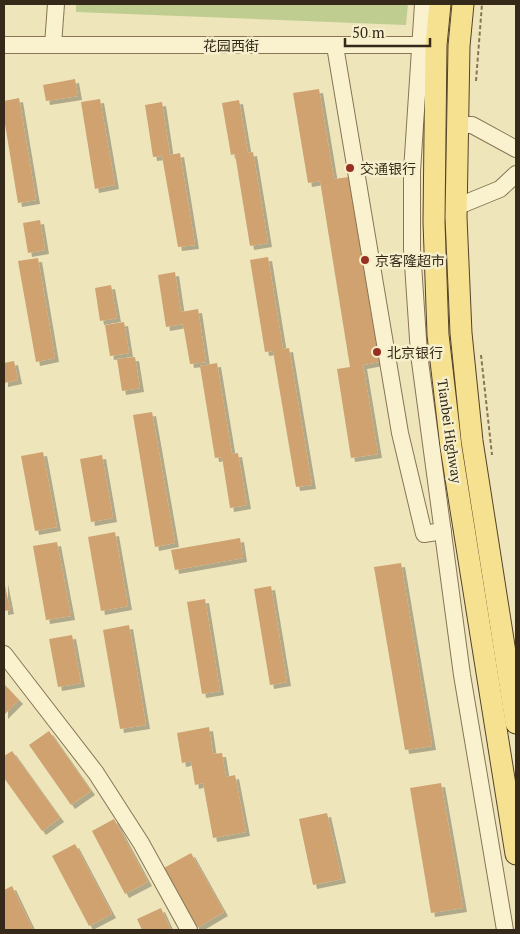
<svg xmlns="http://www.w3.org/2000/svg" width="520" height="934" font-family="'PT Serif','Noto Sans SC',serif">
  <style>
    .green { fill: #bfcd90 }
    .building { fill: #cfa270; filter: url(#shadow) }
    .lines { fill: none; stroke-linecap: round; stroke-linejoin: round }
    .minor-casing { stroke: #877555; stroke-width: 18 }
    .major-casing { stroke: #54422a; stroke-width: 23 }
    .path { stroke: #877555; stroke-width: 2; stroke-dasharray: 4 2.5; stroke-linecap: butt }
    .minor { stroke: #faf2cf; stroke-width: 16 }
    .major { stroke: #f5e190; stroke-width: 21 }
    .poi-dot { fill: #982f23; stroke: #f6efcb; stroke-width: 2 }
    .labels { text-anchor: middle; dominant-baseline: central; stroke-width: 5; stroke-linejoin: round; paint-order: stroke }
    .street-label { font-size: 14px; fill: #352a1a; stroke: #f6efcb }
    .poi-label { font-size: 14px; fill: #352a1a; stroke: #f6efcb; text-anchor: start }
  </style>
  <defs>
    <filter id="shadow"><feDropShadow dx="4" dy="4" stdDeviation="0" flood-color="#0004"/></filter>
  </defs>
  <rect width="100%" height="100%" fill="#efe5bb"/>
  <path class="green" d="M76,4H408L406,25L76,12Z"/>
  <g class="building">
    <path d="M75,79L78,96L46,101L43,85Z"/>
    <path d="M319,89L334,179L349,177L379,362L363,365L378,454L351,458L337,369L350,367L320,181L308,183L293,93Z"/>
    <path d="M19,98L36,200L18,203L4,118V101Z"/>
    <path d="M100,99L115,185L95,189L81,102Z"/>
    <path d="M239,100L248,153L253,152L268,243L250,246L235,154L231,155L222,103Z"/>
    <path d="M162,102L170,155L180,153L195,245L178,247L162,156L153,157L145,105Z"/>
    <path d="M40,220L45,250L28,253L23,223Z"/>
    <path d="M268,257L283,349L289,348L312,485L296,487L273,351L265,352L250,260Z"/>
    <path d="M38,258L55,358L36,362L18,261Z"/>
    <path d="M175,272L181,312L198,309L206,362L190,364L183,324L166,327L158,275Z"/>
    <path d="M111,285L117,318L100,321L95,288Z"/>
    <path d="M124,322L129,353L110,356L105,325Z"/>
    <path d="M135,357L140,388L122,391L117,359Z"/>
    <path d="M14,361L18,380L4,383V363Z"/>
    <path d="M217,363L232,454L238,453L247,505L230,508L222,457L215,458L200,366Z"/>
    <path d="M152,412L175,543L155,547L133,415Z"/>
    <path d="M43,452L57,527L35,531L21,456Z"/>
    <path d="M102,455L113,518L91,522L80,459Z"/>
    <path d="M115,532L128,606L101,611L88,537Z"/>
    <path d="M240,538L243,558L175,570L171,550Z"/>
    <path d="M57,542L71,616L46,620L33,546Z"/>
    <path d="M401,563L432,746L405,750L374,567Z"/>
    <path d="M4,580L10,610L4,611Z"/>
    <path d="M271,586L287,682L270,685L254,589Z"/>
    <path d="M205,599L220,691L202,694L187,602Z"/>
    <path d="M129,625L146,725L120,729L103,630Z"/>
    <path d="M72,635L81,683L58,687L49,639Z"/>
    <path d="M4,684L19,700L4,715Z"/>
    <path d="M209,727L213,754L222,753L226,777L235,775L246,832L213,838L203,783L195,785L191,761L182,763L177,733Z"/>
    <path d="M49,731L91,791L71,805L29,745Z"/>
    <path d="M12,751L60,818L42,831L4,778V756Z"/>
    <path d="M441,783L463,908L431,913L410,788Z"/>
    <path d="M327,813L342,879L313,885L299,819Z"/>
    <path d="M114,819L148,882L125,894L92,831Z"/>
    <path d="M75,844L112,914L89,926L52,856Z"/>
    <path d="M191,853L224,912L197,928L164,868Z"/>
    <path d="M12,886L33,930H5L4,927V890Z"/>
    <path d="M161,908L171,930H142L137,919Z"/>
  </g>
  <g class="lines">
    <g class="minor-casing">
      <g id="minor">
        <path d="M423,4L412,171V249L419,354L462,675L505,930"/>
        <path d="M4,45H429"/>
        <path d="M53,45L56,4"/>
        <path d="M335,46L400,433L424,534L443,531"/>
        <path d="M458,125H472L516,149"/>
        <path d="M456,207L500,189L516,174"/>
        <path d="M4,654L96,773L141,843L189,930"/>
      </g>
    </g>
    <g class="major-casing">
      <g id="major">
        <path d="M440,4L436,45L434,222L438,335L451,447L516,854"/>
        <path d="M463,4L459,46L456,217L461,333L472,441L516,723"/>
      </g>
    </g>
    <g class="path">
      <path d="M476,81L482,4"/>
      <path d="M481,355L492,455"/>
    </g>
    <use href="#minor" class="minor"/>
    <use href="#major" class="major"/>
  </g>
  <g class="poi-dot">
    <circle cx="350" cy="168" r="5"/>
    <circle cx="365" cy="260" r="5"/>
    <circle cx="377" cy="352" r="5"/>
  </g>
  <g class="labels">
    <g class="street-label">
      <text x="231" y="45">花园西街</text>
      <text transform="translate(450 431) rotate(82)">Tianbei Highway</text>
    </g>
    <g class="poi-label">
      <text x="360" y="168">交通银行</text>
      <text x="375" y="260">京客隆超市</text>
      <text x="387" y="352">北京银行</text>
    </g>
  </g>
  <rect width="520" height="934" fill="none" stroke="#352a1a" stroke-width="10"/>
  <path d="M345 38v8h85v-8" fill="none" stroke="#352a1a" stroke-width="2.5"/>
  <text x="352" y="38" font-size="15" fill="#352a1a" stroke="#f6efcb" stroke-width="4" paint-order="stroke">50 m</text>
</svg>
